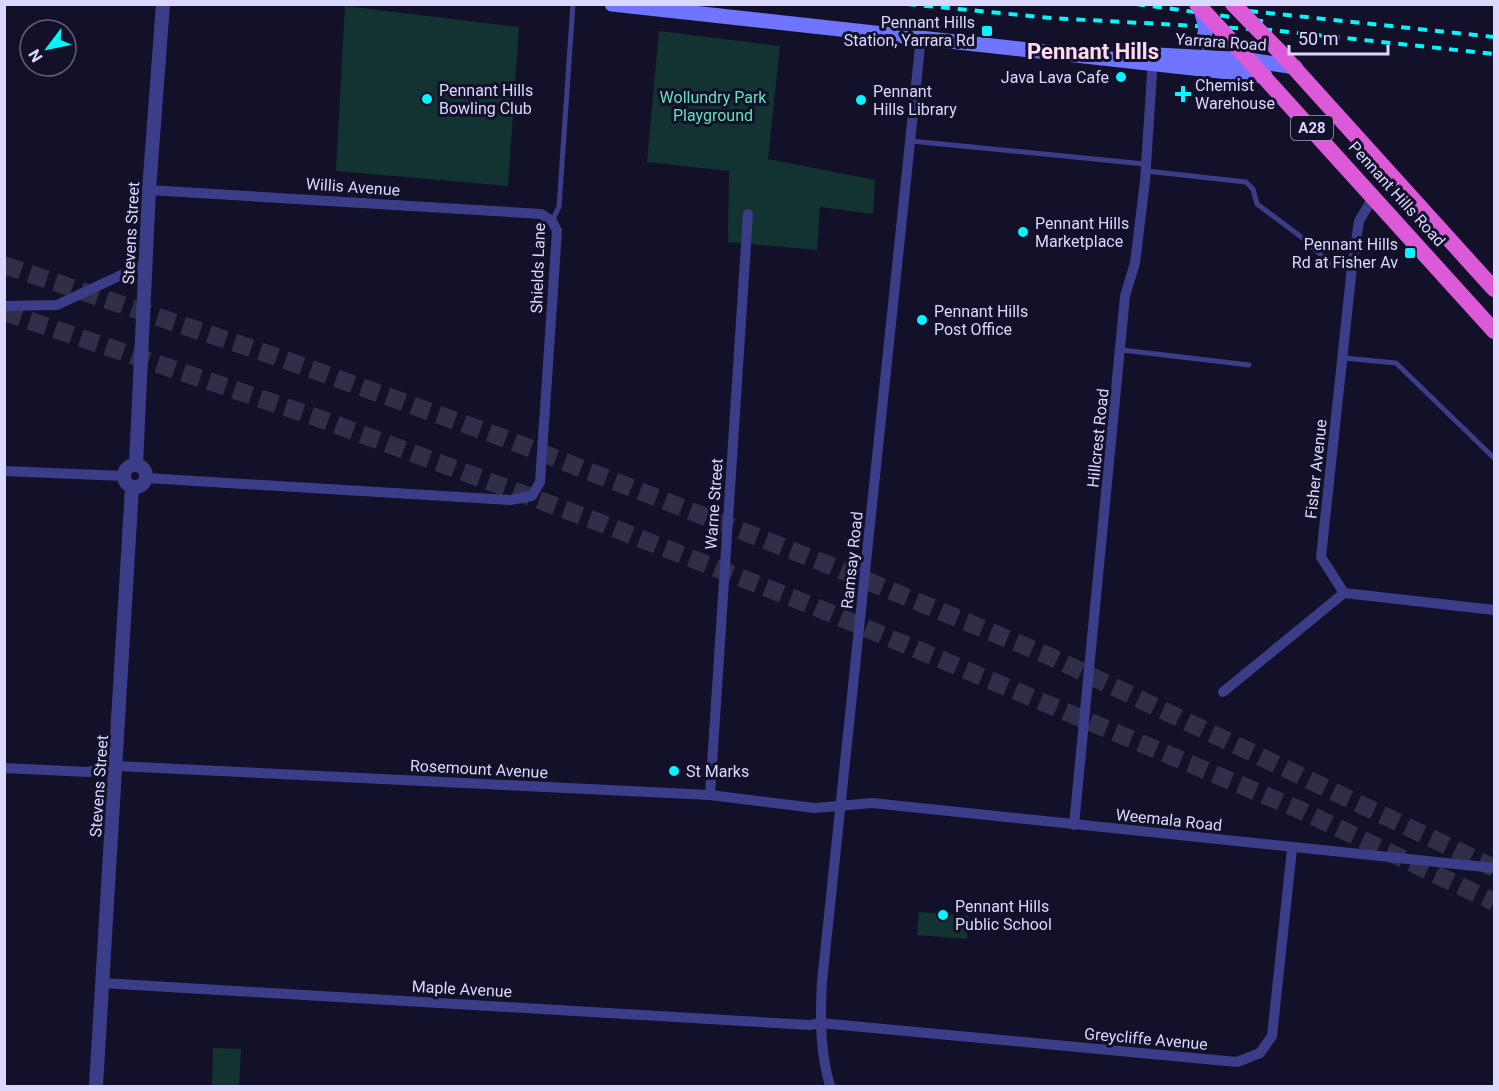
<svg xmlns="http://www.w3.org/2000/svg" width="1499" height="1091" font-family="Roboto,sans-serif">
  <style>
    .green { fill: #133330 }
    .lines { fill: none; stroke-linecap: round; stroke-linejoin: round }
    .motorway-tunnel { stroke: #312e49; stroke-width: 18; stroke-dasharray: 18 9; stroke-linecap: butt }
    .service { stroke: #3b3d88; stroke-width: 5 }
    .minor { stroke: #3b3d88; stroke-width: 10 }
    .tertiary { stroke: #3b3d88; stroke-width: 14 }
    .secondary { stroke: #6f75ff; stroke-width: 15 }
    .trunk { stroke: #dc59d8; stroke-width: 16 }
    .rail { stroke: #04f6ff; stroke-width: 4; stroke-dasharray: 9 8; stroke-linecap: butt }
    .secondary-bridge { stroke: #6f75ff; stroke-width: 15 }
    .trunk-bridge { stroke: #dc59d8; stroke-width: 16 }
    .poi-dot { fill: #04f6ff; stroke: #131029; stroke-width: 2 }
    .labels { text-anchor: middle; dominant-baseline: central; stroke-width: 6; stroke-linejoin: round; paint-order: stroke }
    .shield { fill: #131029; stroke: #9e9cbf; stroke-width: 1.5 }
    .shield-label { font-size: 15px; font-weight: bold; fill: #dad8ff }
    .poi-label { font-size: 16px; fill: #dad8ff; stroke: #131029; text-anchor: start }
    .street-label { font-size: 16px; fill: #dad8ff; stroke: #131029 }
    .park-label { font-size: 16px; fill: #62e2b9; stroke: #131029 }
    .district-label { font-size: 22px; font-weight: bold; fill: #ffdaf4; stroke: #131029 }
  </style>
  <rect width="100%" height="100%" fill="#131029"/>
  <g class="green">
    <path d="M345,6L519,27L508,186L336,171Z"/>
    <path d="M659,31L780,46L768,159L875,180L873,214L820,207L817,250L728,242L729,171L647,162Z"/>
    <path d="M919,912L969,916L967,939L917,935Z"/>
    <path d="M213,1048L241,1049L239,1086H212Z"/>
  </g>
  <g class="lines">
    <g class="motorway-tunnel">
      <path d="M4,265L280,358L501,437L824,563L1049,656L1494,868"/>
      <path d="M4,312L318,418L593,520L813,606L1298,809L1494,902"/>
    </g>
    <g class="service">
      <path d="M911,141L1145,164"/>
      <path d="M1146,171L1246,182L1253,189L1257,204L1300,236L1331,264L1352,267"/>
      <path d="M552,221L559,207L573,4"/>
      <path d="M1122,350L1249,365"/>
      <path d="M1344,358L1396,363L1494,458"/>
    </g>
    <g class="minor">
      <path d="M1374,196L1359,221L1352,267L1321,557L1344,593L1494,610"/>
      <path d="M4,306L57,305L147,263"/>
      <path d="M4,471L123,476"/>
      <path d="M146,478L510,500L532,496L540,482L557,231L552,221L541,214L149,190"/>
      <path d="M1223,692L1344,593"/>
      <path d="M4,768L88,772L117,766L710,795L815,808L872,803L1494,868"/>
      <path d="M710,795L748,214"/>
      <path d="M1074,825L1125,296L1135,263L1145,181L1153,58"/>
      <path d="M102,983L810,1025L820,1023L1237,1062L1260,1053L1272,1036L1292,849"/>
      <path d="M830,1086C820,1051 820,1019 822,982L921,37"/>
    </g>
    <g class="tertiary">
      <path d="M136,464L149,190L163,4"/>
      <circle cx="135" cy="476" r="11"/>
      <path d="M96,1086L132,487"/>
    </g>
    <g class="secondary">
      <path d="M612,4L1265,76"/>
      <path d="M1121,53L1249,60L1295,67"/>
    </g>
    <g class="trunk">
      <path d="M1236,46L1494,331"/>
      <path d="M1279,51L1494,289"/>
    </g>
    <g class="rail">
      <path d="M907,4L1051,18L1270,30L1494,54"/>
      <path d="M1136,4L1268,22"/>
      <path d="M1249,11L1494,37"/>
    </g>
    <path class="secondary-bridge" d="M1201,9L1206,28L1203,42"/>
    <g class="trunk-bridge">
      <path d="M1197,4L1236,46"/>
      <path d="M1233,4L1279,51"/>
    </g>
  </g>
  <g class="poi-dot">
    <rect x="981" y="25" width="12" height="12" rx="3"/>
    <circle cx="1121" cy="77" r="6"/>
    <path d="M1180 85h6v6h6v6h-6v6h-6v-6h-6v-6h6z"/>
    <circle cx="427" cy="99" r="6"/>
    <circle cx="861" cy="100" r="6"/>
    <circle cx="1023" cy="232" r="6"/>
    <rect x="1404" y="247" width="12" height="12" rx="3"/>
    <circle cx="922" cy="320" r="6"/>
    <circle cx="674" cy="771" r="6"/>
    <circle cx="943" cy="915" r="6"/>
  </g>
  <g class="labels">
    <rect class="shield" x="1291" y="116" width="42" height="24" rx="4.5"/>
    <g class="shield-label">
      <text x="1312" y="128">A28</text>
    </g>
    <g class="poi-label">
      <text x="975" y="22" text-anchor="end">Pennant Hills<tspan x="975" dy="18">Station, Yarrara Rd</tspan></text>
      <text x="1109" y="77" text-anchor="end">Java Lava Cafe</text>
      <text x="1195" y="85">Chemist<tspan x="1195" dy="18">Warehouse</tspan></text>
      <text x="439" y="90">Pennant Hills<tspan x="439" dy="18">Bowling Club</tspan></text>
      <text x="873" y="91">Pennant<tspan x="873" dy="18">Hills Library</tspan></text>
      <text x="1035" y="223">Pennant Hills<tspan x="1035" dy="18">Marketplace</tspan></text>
      <text x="1398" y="244" text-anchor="end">Pennant Hills<tspan x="1398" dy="18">Rd at Fisher Av</tspan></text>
      <text x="934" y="311">Pennant Hills<tspan x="934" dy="18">Post Office</tspan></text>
      <text x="686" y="771">St Marks</text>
      <text x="955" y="906">Pennant Hills<tspan x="955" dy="18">Public School</tspan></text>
    </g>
    <g class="street-label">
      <text transform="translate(1221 42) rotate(4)">Yarrara Road</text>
      <text transform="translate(353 187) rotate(4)">Willis Avenue</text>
      <text transform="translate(1397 194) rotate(48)">Pennant Hills Road</text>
      <text transform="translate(131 233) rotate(-87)">Stevens Street</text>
      <text transform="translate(538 268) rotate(-88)">Shields Lane</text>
      <text transform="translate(1098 438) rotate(-84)">Hillcrest Road</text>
      <text transform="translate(1316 469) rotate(-84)">Fisher Avenue</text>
      <text transform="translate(714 504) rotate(-86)">Warne Street</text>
      <text transform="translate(852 560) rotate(-84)">Ramsay Road</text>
      <text transform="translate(479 769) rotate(3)">Rosemount Avenue</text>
      <text transform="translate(99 786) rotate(-86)">Stevens Street</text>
      <text transform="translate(1169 820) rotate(6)">Weemala Road</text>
      <text transform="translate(462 989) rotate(3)">Maple Avenue</text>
      <text transform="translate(1146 1039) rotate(5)">Greycliffe Avenue</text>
    </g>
    <g class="park-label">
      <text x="713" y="97">Wollundry Park<tspan x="713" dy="18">Playground</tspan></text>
    </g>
    <g class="district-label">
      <text x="1093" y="51">Pennant Hills</text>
    </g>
  </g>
  <rect width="1499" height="1091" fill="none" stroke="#dad8ff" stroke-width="12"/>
  <g transform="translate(48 48) rotate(238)"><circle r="28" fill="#131029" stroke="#63607f" stroke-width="1.5"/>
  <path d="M0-4.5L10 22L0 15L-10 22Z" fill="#04f6ff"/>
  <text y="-9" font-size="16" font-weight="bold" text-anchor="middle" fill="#dad8ff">N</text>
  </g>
  <path d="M1289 45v9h99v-9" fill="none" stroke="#dad8ff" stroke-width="3"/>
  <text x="1298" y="45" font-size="18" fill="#dad8ff" stroke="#131029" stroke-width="4.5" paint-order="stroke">50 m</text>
</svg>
